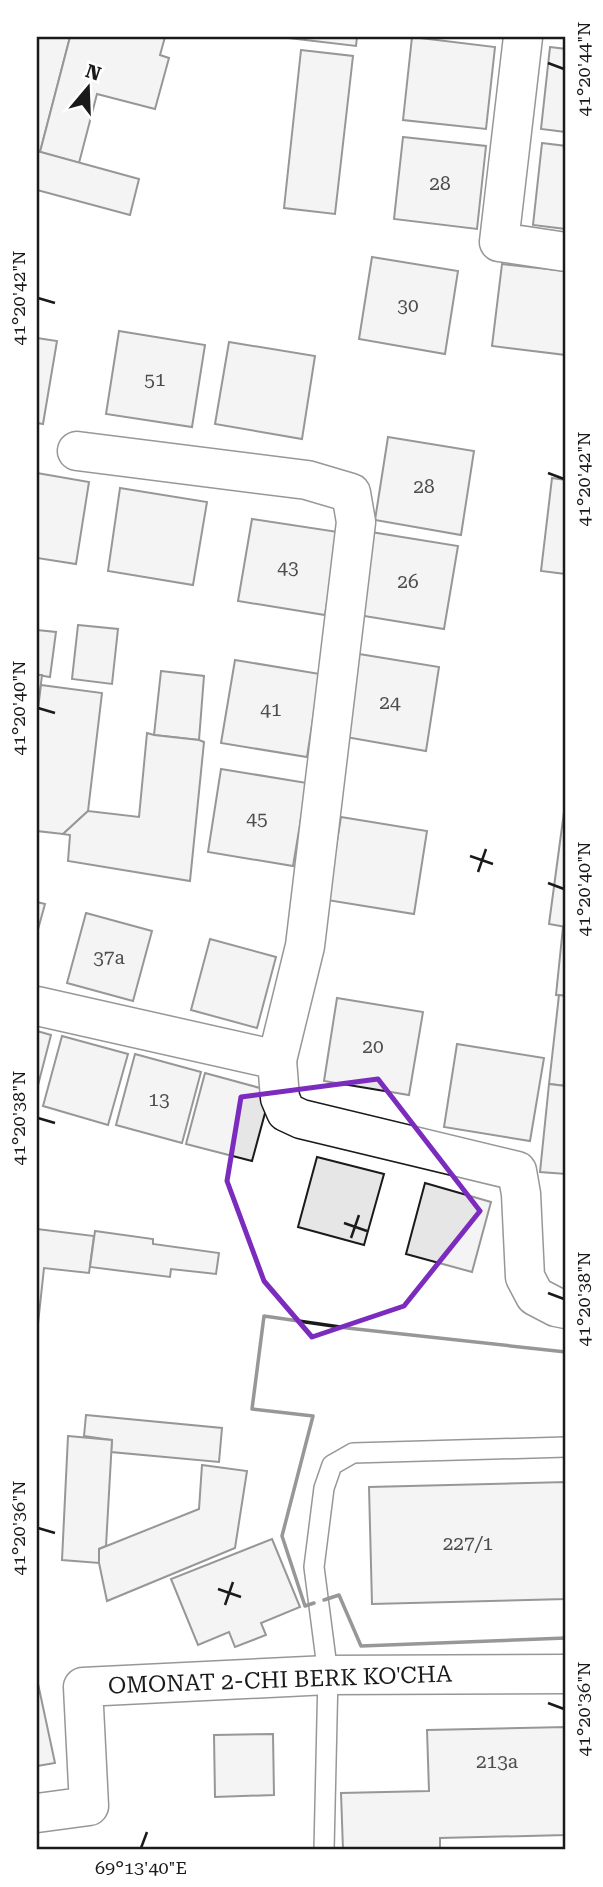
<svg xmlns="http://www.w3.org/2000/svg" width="603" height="1887" font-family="'Roboto Serif',serif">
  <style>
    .building { fill: #e6e6e6; stroke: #1a1a1a; stroke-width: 2 }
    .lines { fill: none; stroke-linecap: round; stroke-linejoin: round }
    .service-casing { stroke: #1a1a1a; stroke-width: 22 }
    .minor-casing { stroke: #1a1a1a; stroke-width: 41 }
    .service { stroke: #fff; stroke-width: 19 }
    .minor { stroke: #fff; stroke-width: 38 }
    .wall { stroke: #1a1a1a; stroke-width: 3.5 }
    .marked { fill: none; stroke: #7b2cbf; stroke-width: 5; stroke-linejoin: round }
    .ticks { fill: none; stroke: #1a1a1a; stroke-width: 2.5 }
    .labels { text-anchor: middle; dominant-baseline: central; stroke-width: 5; stroke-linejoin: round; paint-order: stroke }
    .number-label { font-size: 19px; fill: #4d4d4d }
    .street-label { font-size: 23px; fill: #1a1a1a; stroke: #fff }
    .neatline { fill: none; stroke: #1a1a1a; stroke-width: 2.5 }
    .ticks-label { font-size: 18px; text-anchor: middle; fill: #1a1a1a }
  </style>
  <rect width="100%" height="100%" fill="#fff"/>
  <g class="building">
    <path d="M37,37H70L40,152L37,151Z"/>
    <path d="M70,37H165L160,55L169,58L155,109L97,94L79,163L40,152Z"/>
    <path d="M280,37H357L356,46Z"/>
    <path d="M412,37L495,47L486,129L403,120Z"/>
    <path d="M550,47L566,49V132L541,129Z"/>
    <path d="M301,50L353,56L335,214L284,208Z"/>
    <path d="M403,137L486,146L477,229L394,219Z"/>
    <path d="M542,143L566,146V229L533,225Z"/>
    <path d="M37,151L139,179L130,215L37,190Z"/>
    <path d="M372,257L458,271L445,354L359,339Z"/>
    <path d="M502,264L566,271V355L492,346Z"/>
    <path d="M119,331L205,345L192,427L106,414Z"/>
    <path d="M37,338L57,341L43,424L37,423Z"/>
    <path d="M229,342L315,356L302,439L215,424Z"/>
    <path d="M388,437L474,451L461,535L375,520Z"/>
    <path d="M37,473L89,482L76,564L37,558Z"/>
    <path d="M552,478L566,480V574L541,571Z"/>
    <path d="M120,488L207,502L193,585L108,571Z"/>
    <path d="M252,519L338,532L325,615L238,601Z"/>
    <path d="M371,532L458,546L444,629L358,615Z"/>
    <path d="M78,625L118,629L112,684L72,679Z"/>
    <path d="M37,630L56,632L50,677L37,675Z"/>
    <path d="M353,653L439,667L426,751L340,736Z"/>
    <path d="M235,660L320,674L307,757L221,743Z"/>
    <path d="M161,671L204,676L199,740L154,735Z"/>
    <path d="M37,675H42L37,716Z"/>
    <path d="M41,685L102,693L88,811L63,834L37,831V716Z"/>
    <path d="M147,733L154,735L199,740L204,742L190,881L68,861L70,835L63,834L88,811L139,817Z"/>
    <path d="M221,769L307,783L293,866L208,852Z"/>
    <path d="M566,797V927L549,924Z"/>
    <path d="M341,817L427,831L414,914L327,900Z"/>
    <path d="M37,902L45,904L37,933Z"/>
    <path d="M86,913L152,931L133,1001L67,983Z"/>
    <path d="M563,927H566V996L556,995Z"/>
    <path d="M210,939L276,957L257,1028L191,1010Z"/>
    <path d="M559,995L566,996V1086L549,1084Z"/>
    <path d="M337,998L423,1012L409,1095L324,1081Z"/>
    <path d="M37,1031L51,1035L37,1089Z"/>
    <path d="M62,1036L128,1054L108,1125L43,1106Z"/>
    <path d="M457,1044L544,1058L530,1141L444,1127Z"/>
    <path d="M135,1054L201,1072L182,1143L116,1125Z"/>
    <path d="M205,1073L271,1091L252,1161L186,1144Z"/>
    <path d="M549,1084L566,1086V1174L540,1172Z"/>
    <path d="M317,1157L384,1174L364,1245L298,1227Z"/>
    <path d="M425,1183L491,1202L472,1272L406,1254Z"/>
    <path d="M37,1229L94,1236L89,1273L44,1268L37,1333Z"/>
    <path d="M95,1231L153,1239V1244L219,1253L216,1274L171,1269L170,1277L90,1267Z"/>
    <path d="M86,1415L222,1428L219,1462L111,1452L112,1440L84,1436Z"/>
    <path d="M68,1436L112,1440L106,1546L99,1549V1563L62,1560Z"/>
    <path d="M202,1465L247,1471L235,1548L107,1601L99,1563V1549L199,1509Z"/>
    <path d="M566,1482V1599L372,1604L369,1487Z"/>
    <path d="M272,1539L300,1607L261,1623L266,1635L235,1647L229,1632L198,1645L171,1579Z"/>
    <path d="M37,1679L55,1763L37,1766Z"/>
    <path d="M566,1727V1835L440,1838V1850H343L341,1793L429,1791L427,1730Z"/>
    <path d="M273,1734L274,1795L215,1797L214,1735Z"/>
    <path d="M206,1848V1850H132Z"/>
  </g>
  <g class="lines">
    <g class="service-casing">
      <path id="service" d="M324,1850L328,1675L314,1567L324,1488L332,1465L353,1453L566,1447"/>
    </g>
    <g class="minor-casing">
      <g id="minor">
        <path d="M523,37L499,242L566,252"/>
        <path d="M77,451L307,480L351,493L356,522L305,946L277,1060"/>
        <path d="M37,1006L277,1060L280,1098L286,1112L301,1119L517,1171L521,1194L525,1277L535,1296L556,1307L566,1309"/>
        <path d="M37,1813L89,1806L83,1687L328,1675L566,1674"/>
      </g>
    </g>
    <use href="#service" class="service"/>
    <use href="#minor" class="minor"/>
    <g class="wall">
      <path d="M324,1600L339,1595L361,1646L566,1638"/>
      <path d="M314,1603L305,1606L282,1536L313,1416L252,1409L264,1316L347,1328L566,1352"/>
    </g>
  </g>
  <path d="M0 0H603V1887H0ZM378,1079L480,1211L404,1306L312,1337L264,1281L227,1181L241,1097Z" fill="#fff" fill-opacity=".55" fill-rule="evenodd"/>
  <path class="marked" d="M378,1079L480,1211L404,1306L312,1337L264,1281L227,1181L241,1097Z"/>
  <path class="ticks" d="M548,63L564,69M38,298L55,303M548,473L564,479M38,708L55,713M470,856L493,864M478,872L486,849M548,883L564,889M38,1118L55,1123M344,1223L367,1231M351,1238L359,1215M548,1293L564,1299M38,1528L55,1533M218,1589L241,1597M225,1605L233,1582M548,1703L564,1709M141,1848L147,1832"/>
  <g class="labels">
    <g class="number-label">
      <text x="440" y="183">28</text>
      <text x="408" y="305">30</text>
      <text x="155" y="379">51</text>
      <text x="424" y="486">28</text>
      <text x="288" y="567">43</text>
      <text x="408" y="581">26</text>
      <text x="390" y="702">24</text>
      <text x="271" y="709">41</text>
      <text x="257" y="818">45</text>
      <text x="109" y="957">37a</text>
      <text x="373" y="1046">20</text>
      <text x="159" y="1099">13</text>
      <text x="468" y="1543">227/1</text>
      <text x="497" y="1761">213a</text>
    </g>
    <g class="street-label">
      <text transform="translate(280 1680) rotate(-2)">OMONAT 2-CHI BERK KO'CHA</text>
    </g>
  </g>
  <rect width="603" height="1887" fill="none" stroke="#ffffff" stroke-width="77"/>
  <g transform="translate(88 88) rotate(19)" stroke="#ffffff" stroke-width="5" paint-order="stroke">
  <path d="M0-5L12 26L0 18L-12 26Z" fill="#1a1a1a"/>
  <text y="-10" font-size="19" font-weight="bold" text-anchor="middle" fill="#1a1a1a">N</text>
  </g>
  <rect x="38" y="38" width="526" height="1810" class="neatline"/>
  <g class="ticks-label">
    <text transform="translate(584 69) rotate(-90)" y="6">41°20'44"N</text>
    <text transform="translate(19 298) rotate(-90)" y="6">41°20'42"N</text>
    <text transform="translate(584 479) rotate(-90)" y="6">41°20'42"N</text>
    <text transform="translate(19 708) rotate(-90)" y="6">41°20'40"N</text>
    <text transform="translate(584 889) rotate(-90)" y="6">41°20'40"N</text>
    <text transform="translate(19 1118) rotate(-90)" y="6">41°20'38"N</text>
    <text transform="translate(584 1299) rotate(-90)" y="6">41°20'38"N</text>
    <text transform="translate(19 1528) rotate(-90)" y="6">41°20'36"N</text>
    <text transform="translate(584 1709) rotate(-90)" y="6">41°20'36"N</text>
    <text x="141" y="1874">69°13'40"E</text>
  </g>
</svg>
